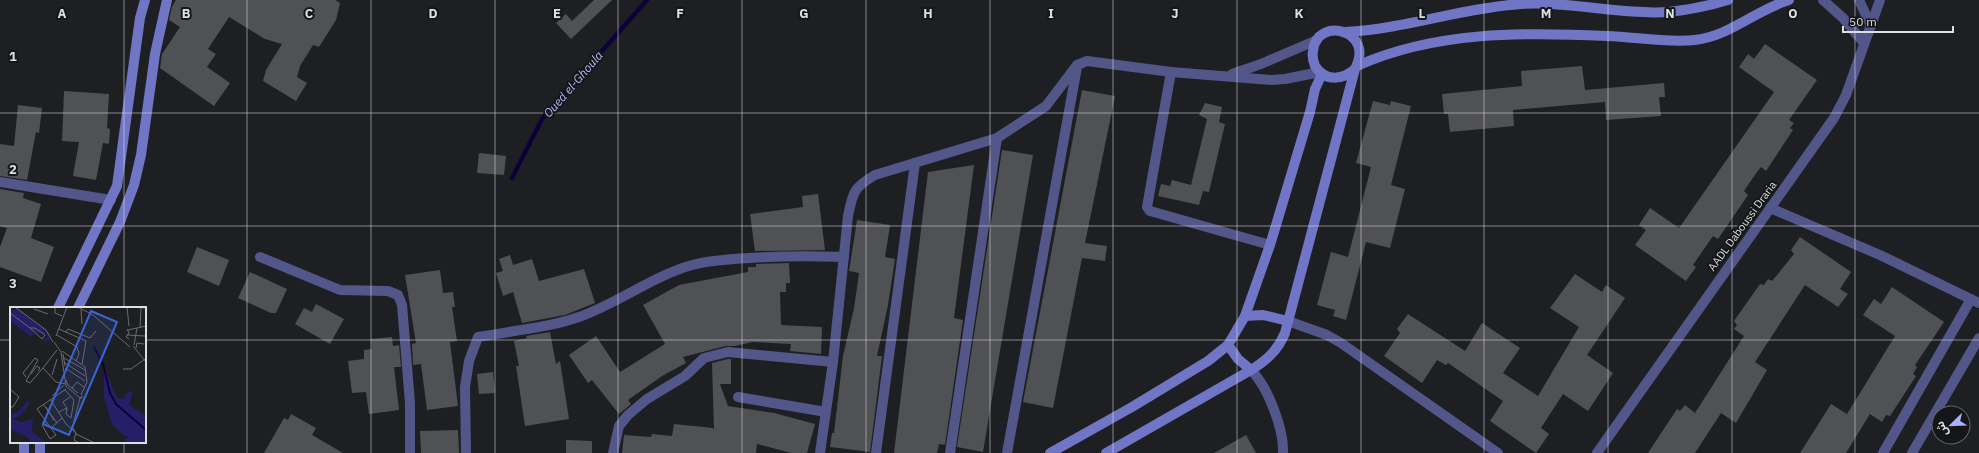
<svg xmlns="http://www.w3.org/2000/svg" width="1979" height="453" font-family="'IBM Plex Sans','Noto Sans Arabic',sans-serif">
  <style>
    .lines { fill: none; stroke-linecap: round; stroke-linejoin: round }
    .stream { stroke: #0c0238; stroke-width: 4.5 }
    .building { fill: #505154 }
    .street { stroke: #535689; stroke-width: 10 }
    .secondary { stroke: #7075c6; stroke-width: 10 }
    .grid { fill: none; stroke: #dedfe1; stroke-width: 1; stroke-opacity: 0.55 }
    .labels { text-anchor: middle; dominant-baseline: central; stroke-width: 4; stroke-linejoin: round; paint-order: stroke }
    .street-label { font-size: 11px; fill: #dedfe1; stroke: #151618 }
    .water-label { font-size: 12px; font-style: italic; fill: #b3bafa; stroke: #151618 }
    .inset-river { fill: none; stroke: #0c0238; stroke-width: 2 }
    .inset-road { fill: none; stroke: #6b6c6e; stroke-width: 1 }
    .view { fill: #3a64d9; fill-opacity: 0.15; stroke: #3a64d9; stroke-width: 2 }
    .inset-edge { fill: none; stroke: #dedfe1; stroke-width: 2 }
    .grid-label { font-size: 13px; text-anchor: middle; font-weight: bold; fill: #dedfe1; stroke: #151618; stroke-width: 4; stroke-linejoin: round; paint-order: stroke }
  </style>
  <rect width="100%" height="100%" fill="#1e1f22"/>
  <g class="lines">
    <path class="stream" d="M512,178L542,119L647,0"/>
  </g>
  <g class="building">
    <path d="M176,0H335L340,3L336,20L319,47L313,45L300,66L297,77L307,83L296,101L263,81L266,70L282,44L265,39L229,17L208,49L216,54L207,67L230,83L214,106L160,68L162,54L180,27L169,20L172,7Z"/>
    <path d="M594,0H612L571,39L556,23L566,14L572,21Z"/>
    <path d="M1765,44L1817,80L1789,120L1794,123L1790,128L1793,130L1766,171L1761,167L1757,172L1744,191L1748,195L1718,239L1713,236L1693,265L1696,267L1686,281L1635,245L1646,230L1639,225L1650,208L1679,228L1774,92L1739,67L1748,54L1754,59Z"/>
    <path d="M1582,66L1585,90L1664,83L1665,97H1659L1661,116L1606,120L1605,102L1513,110L1514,126L1450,132L1448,114H1444L1442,94L1522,86L1521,71Z"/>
    <path d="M1082,90L1115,96L1085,243L1107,246L1105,261L1082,258L1053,408L1023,402Z"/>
    <path d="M64,91L109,94L107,128L110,129L109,144L103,143L96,180L73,176L79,142L62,141Z"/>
    <path d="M1373,101L1390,105L1391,101L1411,106L1391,185L1405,189L1390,248L1366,242L1346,320L1333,316L1335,310L1317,305L1331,252L1348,257L1371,167L1356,163Z"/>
    <path d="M1205,103L1222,107L1219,122L1225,124L1209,192L1203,191L1199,205L1158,196L1161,184L1170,186L1172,180L1191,185L1207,119L1199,115Z"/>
    <path d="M18,105L42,108L39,133L36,132L27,180L0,176V144L14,146Z"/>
    <path d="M1002,150L1033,155L983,452L957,447Z"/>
    <path d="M479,153L506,156L504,175L477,173Z"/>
    <path d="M974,165L954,318L963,320L945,445L939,444L937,453H894L928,172Z"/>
    <path d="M0,189L24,193L23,198L41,204L31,238L54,247L41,282L0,267V247L7,228L0,226Z"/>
    <path d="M818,194L825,250L755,251L750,214L803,207L802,196Z"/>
    <path d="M857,220L890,225L885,257L895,259L888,305L877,356H882L870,452L830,447L832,433H834L843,356L854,308L859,273L849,271Z"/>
    <path d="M1800,237L1851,272L1840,289L1848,294L1838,307L1805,285L1755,362L1767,370L1736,423L1721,413L1695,453H1648L1677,409L1680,411L1685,405L1695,413L1744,336L1734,329L1737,325L1734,321L1760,284L1764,285L1768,279L1772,281L1794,254L1791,250Z"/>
    <path d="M197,247L229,260L219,286L187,272Z"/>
    <path d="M510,255L513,265L532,259L539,281L584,269L595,303L565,315L522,323L513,292L503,296L496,273L503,271L499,259Z"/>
    <path d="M789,263L790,283H786V292H780L781,325L822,327L821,354L790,351L791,344L752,342L735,346H726L683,357L686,363L662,376L628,400L631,404L619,414L592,380L588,383L569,355L596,336L620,372L665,344L643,305L679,285L748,272V267H756V264Z"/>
    <path d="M440,270L443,293L453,292L455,307H452L457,341L450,342L458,406L427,410L421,364L413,365L412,344L416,343L405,275Z"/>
    <path d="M250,272L287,289L276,313H271L238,298Z"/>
    <path d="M1575,274L1602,292L1606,285L1625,298L1587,355L1613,373L1588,411L1563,394L1541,428L1549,434L1536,453L1490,421L1503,401L1448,363L1446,365L1437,360L1422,383L1384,356L1400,333L1397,329L1408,314L1465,351L1482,323L1520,348L1503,373L1538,396L1579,327L1550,308Z"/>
    <path d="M1892,287L1944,322L1915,365L1917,367L1913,374L1916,376L1890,416L1886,415L1882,422L1870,414L1846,453H1800L1831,404L1847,414L1895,336L1863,315L1874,299L1881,304Z"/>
    <path d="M316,304L344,319L330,344L295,324L304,308L312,312Z"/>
    <path d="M550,332L556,364L560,361L569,419L525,426L516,366H519L514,341L527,338L526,336Z"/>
    <path d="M392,337L393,346L399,345L401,367H394L399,410L369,414L366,392L352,393L348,361L364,359V350L372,349L371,339Z"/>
    <path d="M728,359H731V384H720L728,406L774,413L815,424L807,453H791L757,444L756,453H622L624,435L651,437L652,434L672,436L674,424L713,428L714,430L712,363Z"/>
    <path d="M493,372L495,393L479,394L477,374Z"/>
    <path d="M291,414L316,428L312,435L343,453H264L284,418L288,420Z"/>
    <path d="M458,430L459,453H421L420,431Z"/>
    <path d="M1246,435L1256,453H1214Z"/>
    <path d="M566,440L592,441V453H566Z"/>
  </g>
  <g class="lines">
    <g class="street">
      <path d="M1823,0L1843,18L1864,43"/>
      <path d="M1859,0L1871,26"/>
      <path d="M1171,72L1147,207L1150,211L1270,245"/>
      <path d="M1232,74L1261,64L1317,40"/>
      <path d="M0,182L111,200"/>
      <path d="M1770,208L1880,255L1979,303"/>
      <path d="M260,257L340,290L388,291L398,295L402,305L410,403V453"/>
      <path d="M1288,321L1327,335L1341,343L1498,453"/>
      <path d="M1251,370C1268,387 1284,429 1283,453"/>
      <path d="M738,397L826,412"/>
      <path d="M466,453L465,387L469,361L478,337C511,331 547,328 579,317C618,303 653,276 692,265C711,260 731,259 750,258C781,256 812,256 844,257"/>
      <path d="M613,453L619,426L628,415L647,399L685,376L704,358L728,352L833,362"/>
      <path d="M820,453L833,362L848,216C853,192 853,188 875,175L997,138L1046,106L1077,65L1087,61L1171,72L1271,80L1285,79L1320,72"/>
      <path d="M876,453L915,163"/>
      <path d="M950,453L997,138"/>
      <path d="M1007,453L1077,67"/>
      <path d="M1597,453L1834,118L1846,95L1880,0"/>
      <path d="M1883,453L1971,299"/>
      <path d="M1912,453L1979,338"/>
    </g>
    <g class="secondary">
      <path d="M1345,32C1405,29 1461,8 1521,4C1570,1 1620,15 1669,12C1689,10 1708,6 1728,0"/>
      <path d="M1357,66C1435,31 1523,32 1607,36C1636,37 1666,43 1695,40C1730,36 1756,10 1789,0"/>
      <path d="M58,308L117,186L140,18L145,0"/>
      <path d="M78,308L120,222L134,185L141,155L155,54L167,0"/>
      <path d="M1245,316L1263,315L1288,321"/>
      <path d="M1228,345L1238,359L1251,370"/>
      <path d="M24,453V442"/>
      <path d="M40,453V442"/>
      <path d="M1050,453L1132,407L1208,361L1228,345L1245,316L1270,245L1310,112L1315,89L1322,74"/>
      <path d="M1106,453L1251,370C1267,360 1278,350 1285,333L1355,69C1376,29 1316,16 1313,51C1312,56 1313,61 1315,66C1325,82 1343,80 1355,69"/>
    </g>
  </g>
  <path class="grid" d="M124,0V308M247,0V453M371,0V453M495,0V453M618,0V453M742,0V453M866,0V453M990,0V453M1113,0V453M1237,0V453M1361,0V453M1484,0V453M1608,0V453M1732,0V453M1855,0V453M0,113H1979M0,226H1979M0,340H11M145,340H1979M124,442V453"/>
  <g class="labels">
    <g class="street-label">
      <text transform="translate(1742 226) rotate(-54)">AADL Daboussi Draria</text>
    </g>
    <g class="water-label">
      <text transform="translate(573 84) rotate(-49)">Oued el-Ghoula</text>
    </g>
  </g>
  <g transform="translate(10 307)">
    <rect width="136" height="136" fill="#1e1f22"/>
    <path d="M8,2L36,23L40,34L31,35L38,30L36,27L22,25L24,27L21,30L0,14V4ZM94,60L107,91L113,92L118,85L123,84L119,98L136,109V136H114L115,131L122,132L113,128L102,117L94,90ZM17,94H19V98L11,108L3,112L11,115L23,112L22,125L38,136H20L19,131L0,122V108L9,104Z" fill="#251f67"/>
    <path class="inset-river" d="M84,40L93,57L100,86L106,97L136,123"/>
    <path class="inset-road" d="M5,0L36,23L43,35M45,0V6L52,9M68,0L83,8L120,40M117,0L119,19M119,0L136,1M24,2L38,7M71,2L72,17M0,6L20,21M20,21H25L35,28L32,32ZM130,21L131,1M49,22L76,34L72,57M117,22L119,26L116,30L119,32M136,22V39M118,23L136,19M56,25L58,22L80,31L86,24M47,28L67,40L69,47L66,54M117,28L135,29M46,29L57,0M44,35L51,45L56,79L70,91L72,89V91H70M124,38L127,21M123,39L136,55M126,41L127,36L134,37M47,43L33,61L46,75L56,77M52,44L75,60L77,75L71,88M53,47L55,59M54,51L75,63M55,56L75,69M55,61L75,74M113,62H121L135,52M21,67L27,59L30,61L28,64M42,68L47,52M16,70L13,66L25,51L28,53L16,74L20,76L33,61M56,73L58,78L68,86M62,81L67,75L74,80M0,82L9,90L3,100H0M42,89L54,78M40,92L56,117L65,125M33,97L47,116M36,100L44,113M57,101L53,95L60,90M27,102L46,128L40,132L32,118L36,115M27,102L56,82M49,105L57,101L56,107L61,111L64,93L55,83M63,118L70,91M41,121L52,111M63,121L66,127L85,136M66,126L64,133L69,136"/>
    <path class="view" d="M81,4L107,15L59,128L33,117Z"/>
    <rect width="136" height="136" class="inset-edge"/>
  </g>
  <g class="grid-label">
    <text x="62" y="18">A</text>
    <text x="186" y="18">B</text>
    <text x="309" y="18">C</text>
    <text x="433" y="18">D</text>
    <text x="557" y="18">E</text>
    <text x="680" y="18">F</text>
    <text x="804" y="18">G</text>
    <text x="928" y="18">H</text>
    <text x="1051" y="18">I</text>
    <text x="1175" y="18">J</text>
    <text x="1299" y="18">K</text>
    <text x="1422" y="18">L</text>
    <text x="1546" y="18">M</text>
    <text x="1670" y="18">N</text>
    <text x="1793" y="18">O</text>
    <text x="13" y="61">1</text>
    <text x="13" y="174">2</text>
    <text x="13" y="288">3</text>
  </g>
  <g transform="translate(1951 425) rotate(247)"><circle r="19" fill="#151618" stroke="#656668"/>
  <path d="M0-3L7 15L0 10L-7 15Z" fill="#a9b0fc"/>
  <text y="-6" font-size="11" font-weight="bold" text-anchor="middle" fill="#dedfe1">ش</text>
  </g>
  <path d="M1843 26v6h110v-6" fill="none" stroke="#dedfe1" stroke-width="2"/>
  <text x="1849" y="26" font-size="12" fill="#dedfe1" stroke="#151618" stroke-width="3" paint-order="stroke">50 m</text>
</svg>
